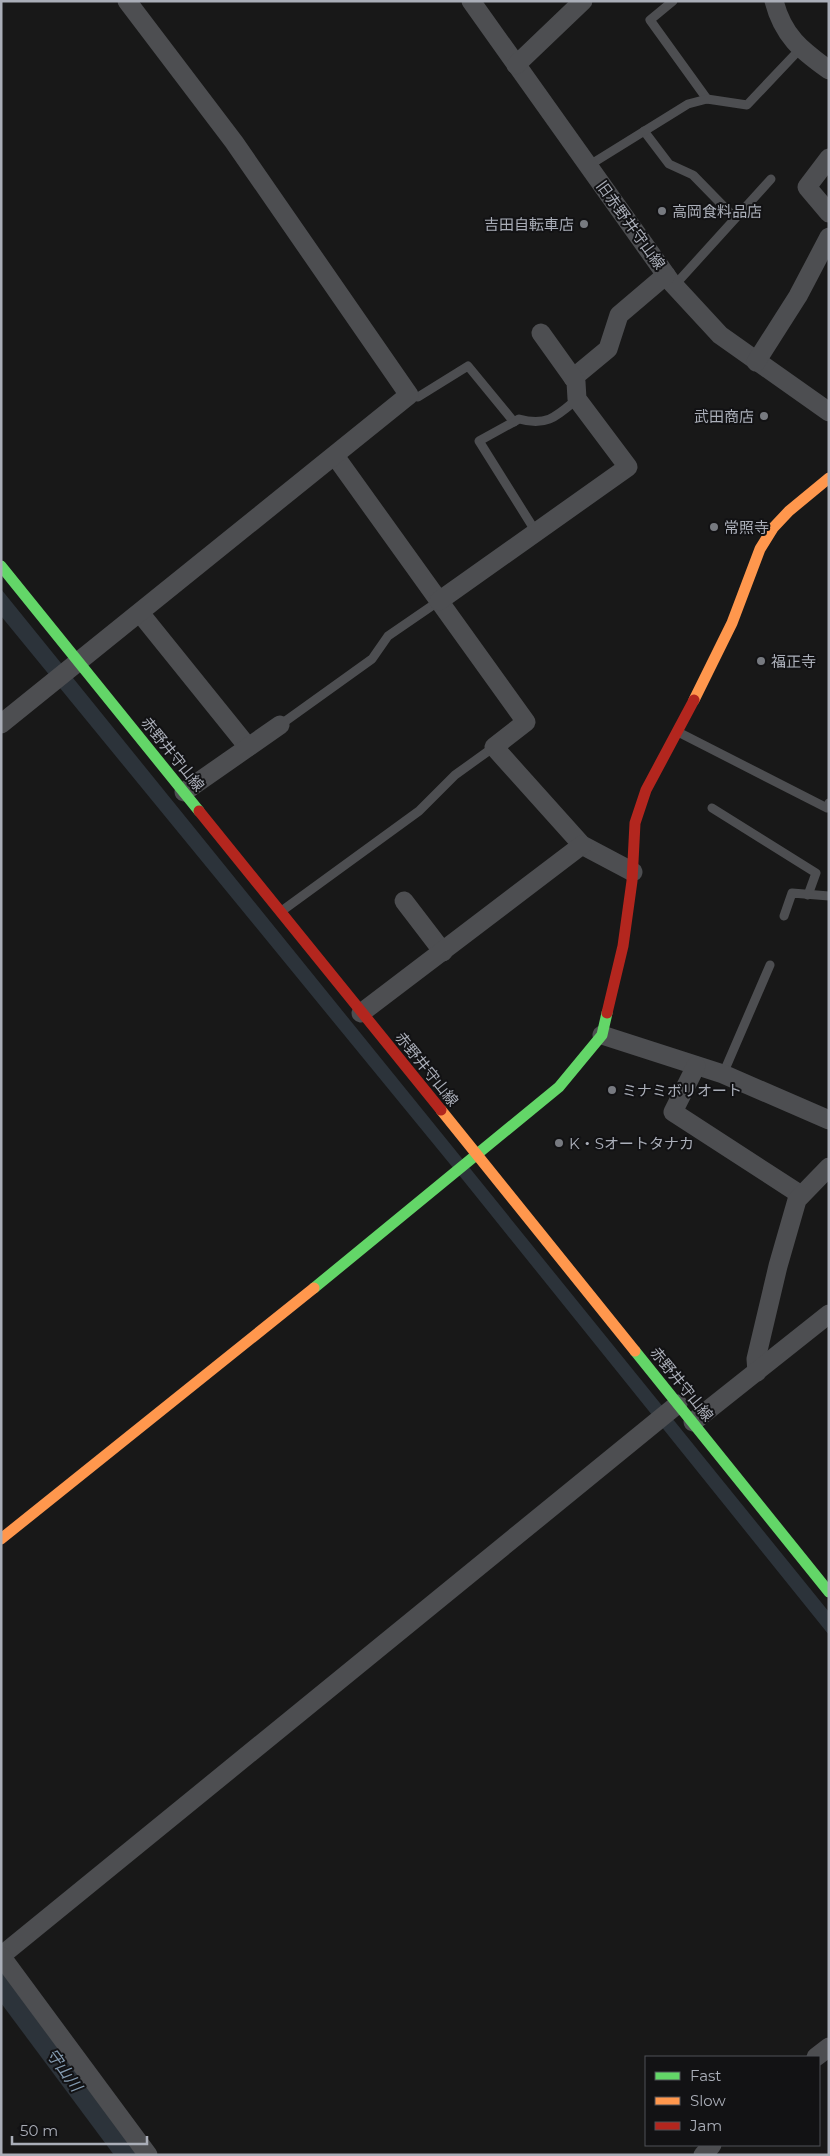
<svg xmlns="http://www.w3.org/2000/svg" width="830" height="2156" font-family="Montserrat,'Noto Sans JP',sans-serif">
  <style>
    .water { fill: #2c333a }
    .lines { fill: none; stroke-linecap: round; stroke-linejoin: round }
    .lane { stroke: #4d4e51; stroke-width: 9 }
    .street { stroke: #4d4e51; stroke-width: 19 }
    .fast { stroke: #63d668; stroke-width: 11 }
    .slow { stroke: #ff974d; stroke-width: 11 }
    .jam { stroke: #b3261e; stroke-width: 11 }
    .poi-dot { fill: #777a80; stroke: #121214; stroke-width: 2 }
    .labels { text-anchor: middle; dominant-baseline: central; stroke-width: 4; stroke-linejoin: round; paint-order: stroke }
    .poi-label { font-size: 15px; fill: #aaaeb8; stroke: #121214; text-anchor: start }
    .street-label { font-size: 15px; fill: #aaaeb8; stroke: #121214 }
    .water-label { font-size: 16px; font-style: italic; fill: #849bb1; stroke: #121214 }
  </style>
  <rect width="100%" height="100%" fill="#181818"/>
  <g class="water">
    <path d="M1,589L829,1612V1635L463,1180L1,616Z"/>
    <path d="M1,1971L137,2155H114L1,2003Z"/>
  </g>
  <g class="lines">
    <g class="lane">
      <path d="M673,1L650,20L707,99"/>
      <path d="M644,131L669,164L693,175L735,218"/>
      <path d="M588,166L688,104L707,99L747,105L800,49"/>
      <path d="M674,286L771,179"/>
      <path d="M409,395L418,397L468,366L514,422"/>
      <path d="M536,532L479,441L519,419C547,427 557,416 577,399"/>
      <path d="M280,725L372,659L388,636L439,601"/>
      <path d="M680,733L827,808L829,803"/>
      <path d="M712,808L816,873L808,895"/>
      <path d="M283,910L419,811L455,775L494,747"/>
      <path d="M784,916L792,893L829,896"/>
      <path d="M723,1074L770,965"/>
    </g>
    <g class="street">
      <path d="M471,1L671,282L720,335L829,412"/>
      <path d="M774,1C783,36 801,50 829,70"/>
      <path d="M516,65L583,1"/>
      <path d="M829,158L807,187L829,213"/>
      <path d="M756,362L798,296L829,237"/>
      <path d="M573,378L608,349L619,315L666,275"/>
      <path d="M335,456L526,722L494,747L582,845L633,872"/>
      <path d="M439,601L628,467L577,399L576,382L541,333"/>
      <path d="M140,613L248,747"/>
      <path d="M1,724L409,395L234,142L127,1"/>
      <path d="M184,792L280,725"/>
      <path d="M404,901L443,952"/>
      <path d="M361,1013L582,845"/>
      <path d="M602,1035L723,1074L829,1120"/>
      <path d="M696,1066L673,1112L801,1195"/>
      <path d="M757,1372L756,1359L778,1266L797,1200L829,1167"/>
      <path d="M693,1422L829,1314"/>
      <path d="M1,1956L678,1404"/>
      <path d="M1,1956L148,2155"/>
      <path d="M816,2057L829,2047"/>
      <path d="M703,2155L712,2145"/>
    </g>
    <g class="fast">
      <path d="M1,566L199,811"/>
      <path d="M314,1288L559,1087L602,1035L607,1013"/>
      <path d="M635,1351L829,1592"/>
    </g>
    <g class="slow">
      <path d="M694,700L732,623L760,549L773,528L789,511L829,478"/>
      <path d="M441,1110L635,1351"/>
      <path d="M1,1539L314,1288"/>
    </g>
    <g class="jam">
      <path d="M199,811L441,1110"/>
      <path d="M607,1013L623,946L632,881L635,823L646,790L694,700"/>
    </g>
  </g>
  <g class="poi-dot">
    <circle cx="662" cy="211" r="5"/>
    <circle cx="584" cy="224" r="5"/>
    <circle cx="764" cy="416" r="5"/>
    <circle cx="714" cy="527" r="5"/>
    <circle cx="761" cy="661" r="5"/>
    <circle cx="612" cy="1090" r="5"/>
    <circle cx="559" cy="1143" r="5"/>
  </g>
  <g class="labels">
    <g class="poi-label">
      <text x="672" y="211">高岡食料品店</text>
      <text x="574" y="224" text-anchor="end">吉田自転車店</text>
      <text x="754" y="416" text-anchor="end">武田商店</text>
      <text x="724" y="527">常照寺</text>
      <text x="771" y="661">福正寺</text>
      <text x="622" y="1090">ミナミボリオート</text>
      <text x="569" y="1143">K・Sオートタナカ</text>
    </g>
    <g class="street-label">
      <text transform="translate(631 225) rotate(54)">旧赤野井守山線</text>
      <text transform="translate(173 754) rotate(51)">赤野井守山線</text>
      <text transform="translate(427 1069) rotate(51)">赤野井守山線</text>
      <text transform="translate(682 1384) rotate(51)">赤野井守山線</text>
    </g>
    <g class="water-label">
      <text transform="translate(64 2070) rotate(54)">守山川</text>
    </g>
  </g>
  <rect width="830" height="2156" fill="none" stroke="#aaaeb8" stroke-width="5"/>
  <rect x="645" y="2056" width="175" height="90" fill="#121214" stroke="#4f5056"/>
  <rect x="655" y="2072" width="25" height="8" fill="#63d668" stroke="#4f5056"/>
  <text x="690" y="2081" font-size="15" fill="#aaaeb8">Fast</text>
  <rect x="655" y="2097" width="25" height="8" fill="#ff974d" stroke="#4f5056"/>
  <text x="690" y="2106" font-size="15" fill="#aaaeb8">Slow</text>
  <rect x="655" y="2122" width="25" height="8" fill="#b3261e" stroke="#4f5056"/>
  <text x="690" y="2131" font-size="15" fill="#aaaeb8">Jam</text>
  <path d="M12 2136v8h135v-8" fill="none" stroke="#aaaeb8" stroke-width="2.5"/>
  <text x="20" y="2136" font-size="15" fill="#aaaeb8" stroke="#121214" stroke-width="4" paint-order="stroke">50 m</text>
</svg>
